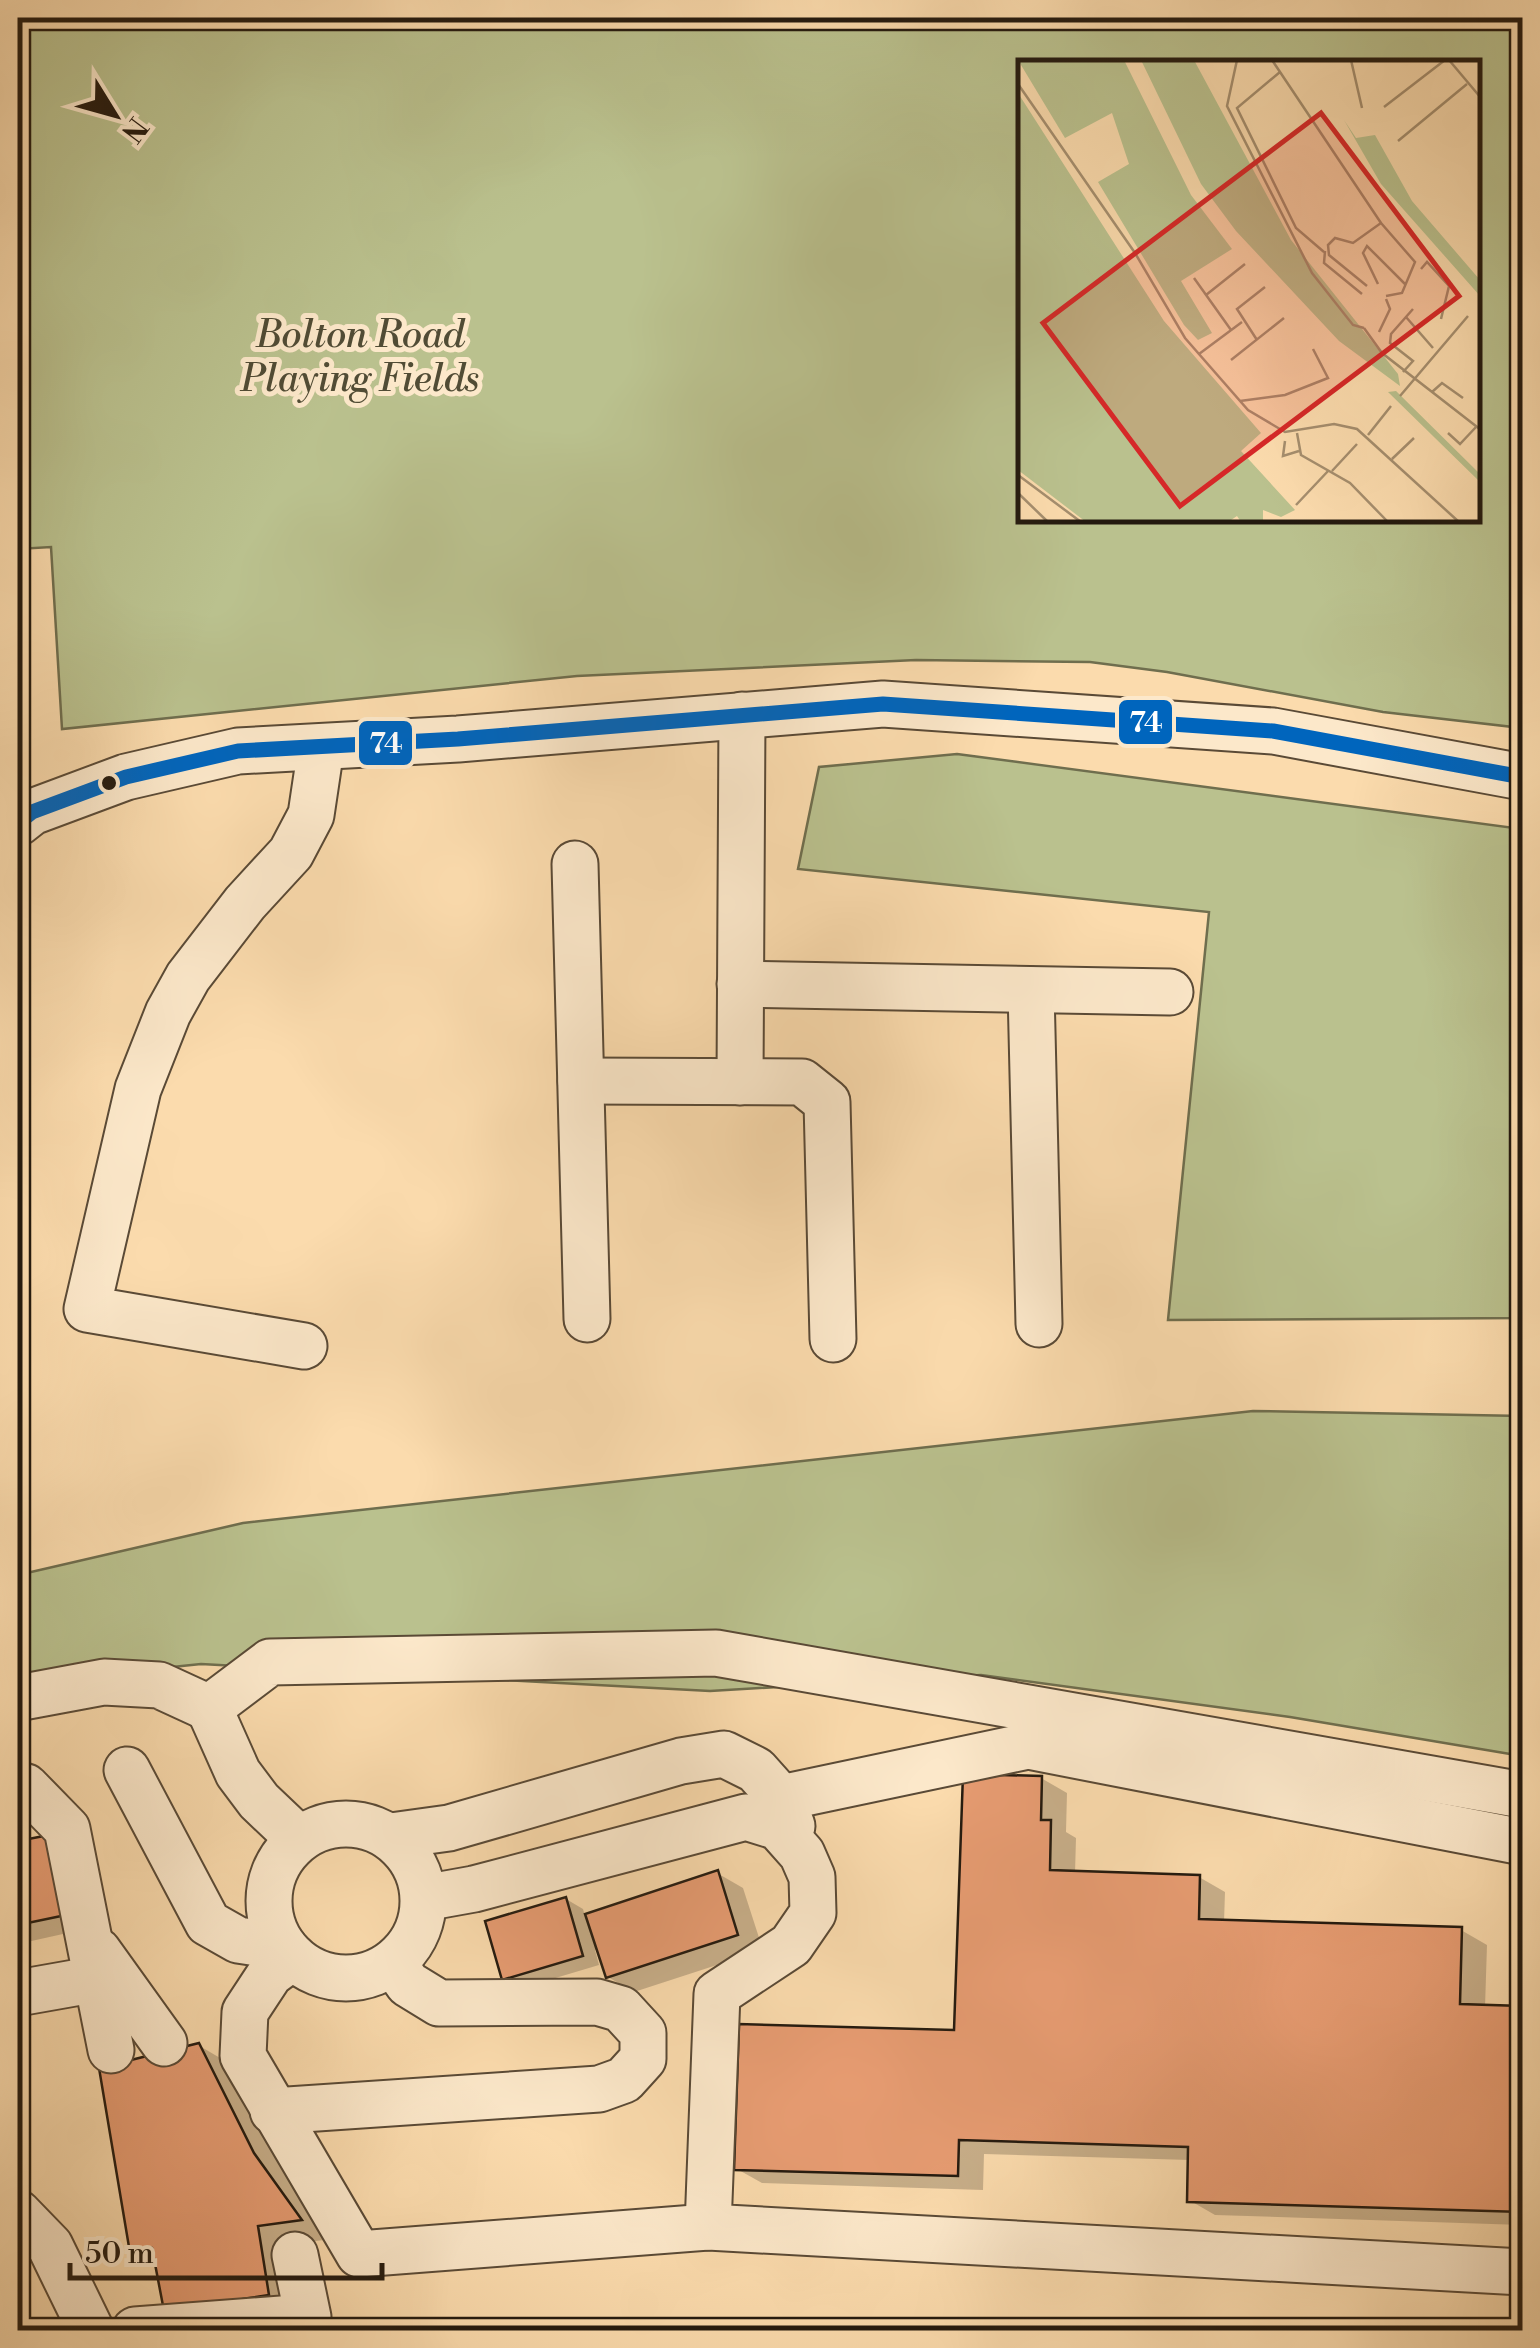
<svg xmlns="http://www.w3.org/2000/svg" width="1540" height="2348" font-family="'Libre Bodoni',serif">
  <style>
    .green { fill: #bac18e; stroke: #6f6e4e; stroke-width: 2.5; fill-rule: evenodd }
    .shadow { fill: #0003 }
    .building { fill: #e79c72; stroke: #241a0f; stroke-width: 2.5 }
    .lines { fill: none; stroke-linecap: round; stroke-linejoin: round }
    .minor-casing { stroke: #5a4a36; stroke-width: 49 }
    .minor { stroke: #fce8ca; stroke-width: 45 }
    .bus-1-casing { stroke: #fce8ca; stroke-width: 22 }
    .bus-1 { stroke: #0065bd; stroke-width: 15 }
    .bus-dot { fill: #241a0f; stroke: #fce8ca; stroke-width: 4 }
    .labels { text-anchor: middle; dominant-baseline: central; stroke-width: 10; stroke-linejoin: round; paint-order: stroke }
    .park-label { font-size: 38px; font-style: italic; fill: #514c35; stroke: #fce8ca }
    .inset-road { fill: none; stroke: #a58e6e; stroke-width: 2.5 }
    .view { fill: #d62828; fill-opacity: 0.15; stroke: #d62828; stroke-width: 5 }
    .inset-edge { fill: none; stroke: #241a0f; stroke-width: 5 }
    .line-badge { stroke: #fce8ca; stroke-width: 4 }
    .badge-label { font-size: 28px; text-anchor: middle; font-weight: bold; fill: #fff }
  </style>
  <rect width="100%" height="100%" fill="#fbdbad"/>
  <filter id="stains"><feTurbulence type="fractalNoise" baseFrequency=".002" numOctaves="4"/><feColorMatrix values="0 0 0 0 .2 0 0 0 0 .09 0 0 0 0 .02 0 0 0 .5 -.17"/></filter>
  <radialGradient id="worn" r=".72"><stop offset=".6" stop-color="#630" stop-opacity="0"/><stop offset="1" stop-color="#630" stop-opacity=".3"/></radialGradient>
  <g class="green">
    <path d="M18,18H1522V728L1383,712L1167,672L1090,662L916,660L577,676L62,729L51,547L18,549ZM1020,62H1478V520H1020Z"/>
    <path d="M957,754L1522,829V1318L1168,1320L1209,912L798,869L819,767Z"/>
    <path d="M1253,1411L1522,1416V1756L1290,1717L981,1675L710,1691L201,1664L18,1683V1575L243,1523Z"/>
  </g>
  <g class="shadow">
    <path d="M1041,1778L1067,1793L1066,1832L1076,1838L1075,1874L1199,1877L1225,1892L1224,1923L1461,1930L1487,1945L1485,2008L1522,2009V2225L1215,2215L1189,2200L1190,2160L984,2154L983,2190L762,2183L737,2169L957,2033Z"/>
    <path d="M48,1837L90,1928L18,1944V1844Z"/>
    <path d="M717,1873L743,1888L763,1950L634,1992L608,1977L599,1949L595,1950L599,1965L522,1988L505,1978L566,1899L583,1909L585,1916Z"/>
    <path d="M198,2045L232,2065L333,2239L290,2244L301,2314L200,2329L157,2260L131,2245Z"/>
  </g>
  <g class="building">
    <path d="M963,1774L1042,1776L1041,1820H1051L1050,1870L1200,1875L1199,1919L1462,1927L1460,2004L1522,2006V2212L1187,2202L1188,2147L959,2140L958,2176L734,2170L739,2024L954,2030Z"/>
    <path d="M49,1835L66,1915L18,1925V1841Z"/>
    <path d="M718,1870L738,1935L606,1978L585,1914Z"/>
    <path d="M566,1897L583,1956L502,1980L485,1921Z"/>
    <path d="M199,2043L254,2153L302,2220L258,2226L269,2295L164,2311L152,2248L129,2247L99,2068Z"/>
  </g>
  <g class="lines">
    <g class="minor-casing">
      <g id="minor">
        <path d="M18,823L32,812L126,777L238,751L458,739L883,704L1273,731L1522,777"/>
        <path d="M575,864L587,1319"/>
        <path d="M740,984L1170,992"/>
        <path d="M1031,990L1039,1324"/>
        <path d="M581,1081L802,1082L827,1102L833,1339"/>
        <path d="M740,1082L742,715"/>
        <path d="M304,1346L87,1309L138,1089L168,1013L188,977L245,903L291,853L311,815L321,748"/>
        <path d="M18,1698L104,1682L159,1685L209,1708"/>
        <path d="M209,1708L270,1662L716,1653L1522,1795"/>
        <path d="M209,1708L238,1773L259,1801L299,1839"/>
        <path d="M127,1770L208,1923L238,1940L284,1947"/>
        <path d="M18,1789L26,1787L67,1829L111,2050"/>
        <path d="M781,1798L1028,1746L1522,1842"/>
        <circle cx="346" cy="1901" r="77"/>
        <path d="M391,1836L449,1828L681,1761L724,1754L756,1770L781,1798L792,1826"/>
        <path d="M424,1898L474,1889L746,1817L778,1827L802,1854L812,1877L813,1913L791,1945L717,1994L708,2227L1522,2272"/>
        <path d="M98,1951L164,2043"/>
        <path d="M293,1957L270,1974L245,2012L243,2056L359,2254L708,2227"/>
        <path d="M18,1993L97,1979"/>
        <path d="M273,2111L599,2089L624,2080L643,2059V2033L621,2009L597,2002L439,2003L408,1984L393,1963"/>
        <path d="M18,2213L50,2246L91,2330"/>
        <path d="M135,2330L308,2317L295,2255"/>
      </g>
    </g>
    <use href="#minor" class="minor"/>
    <g class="bus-1-casing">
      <path id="bus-1" d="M18,823L32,812L126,777L238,751L458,739L883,704L1273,731L1522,777"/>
    </g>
    <use href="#bus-1" class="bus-1"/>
  </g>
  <circle class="bus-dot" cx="109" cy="783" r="9"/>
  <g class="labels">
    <g class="park-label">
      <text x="360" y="335">Bolton Road<tspan x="360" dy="44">Playing Fields</tspan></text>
    </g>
  </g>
  <g transform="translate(1018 60)">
    <rect width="462" height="462" fill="#fbdbad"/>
    <path d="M0,0H106L173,135L214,189L163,221L194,273L180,280L166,265L80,122L111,104L94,53L47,78ZM123,0H176L273,180L380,314L382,326L321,281L218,171L183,124ZM0,33L146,261L243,373L223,391L277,450L263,457L245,450V462H223L219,456L210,462H68L0,410ZM326,60L338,78L357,75L394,141L462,220V236L363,124ZM378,331L462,414V422L370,332Z" fill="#bac18e"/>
    <path class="inset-road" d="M219,0L209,46L294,213L335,265L346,268M254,0L363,163L335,183L317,178L310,185L311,195L349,226M333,0L344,48M431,0L463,38M262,12L219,48L278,168L306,192M0,24L117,193L167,278L230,350L267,372L316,364L339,369L441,462M366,47L427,0M380,81L449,24M363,163L397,202L384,233L368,236M307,191L306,203L344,234M403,209L409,202L431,226L423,259M176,218L213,270M360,224L345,193L349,186L388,225M188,235L227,204M388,257L415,288M346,268L364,293L463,370M361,272L372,249L368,239M239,280L219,249L247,227M181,294L224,262M213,300L266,258M385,312L395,301L372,283L373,274L395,249M414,332L424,323L445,338M382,336L450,256M222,341L267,335L310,318L295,289M279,373L283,395L332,423L370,462M430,373L442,384L458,367M350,375L373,346M267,381L265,396L281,391M374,399L396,378M314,411L339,384M0,415L63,462M0,433L30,462M278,445L311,410"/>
    <path class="view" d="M303,53L441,236L162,446L25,263Z"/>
    <rect width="462" height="462" class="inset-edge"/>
  </g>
  <g class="line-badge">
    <rect x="1117" y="698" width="57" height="48" rx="10" fill="#0065bd"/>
    <rect x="357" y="719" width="57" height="48" rx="10" fill="#0065bd"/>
  </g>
  <g class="badge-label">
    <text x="1146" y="732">74</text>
    <text x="386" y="753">74</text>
  </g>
  <rect width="1540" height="2348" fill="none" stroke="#fbdbad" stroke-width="60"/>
  <rect x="20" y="20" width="1500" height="2308" fill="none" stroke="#241a0f" stroke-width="5"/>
  <rect x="30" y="30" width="1480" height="2288" fill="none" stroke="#241a0f" stroke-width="2.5"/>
  <g transform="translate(115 115) rotate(127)" stroke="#fce8ca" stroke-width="8" paint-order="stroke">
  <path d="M0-8L18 38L0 25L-18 38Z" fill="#241a0f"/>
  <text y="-15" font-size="28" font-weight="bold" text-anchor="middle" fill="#241a0f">N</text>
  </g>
  <path d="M70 2263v15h312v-15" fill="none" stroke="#241a0f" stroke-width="5"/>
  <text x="85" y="2263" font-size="30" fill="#241a0f" stroke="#fce8ca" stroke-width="8" paint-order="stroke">50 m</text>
  <rect width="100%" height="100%" filter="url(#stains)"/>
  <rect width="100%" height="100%" fill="url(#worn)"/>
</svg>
